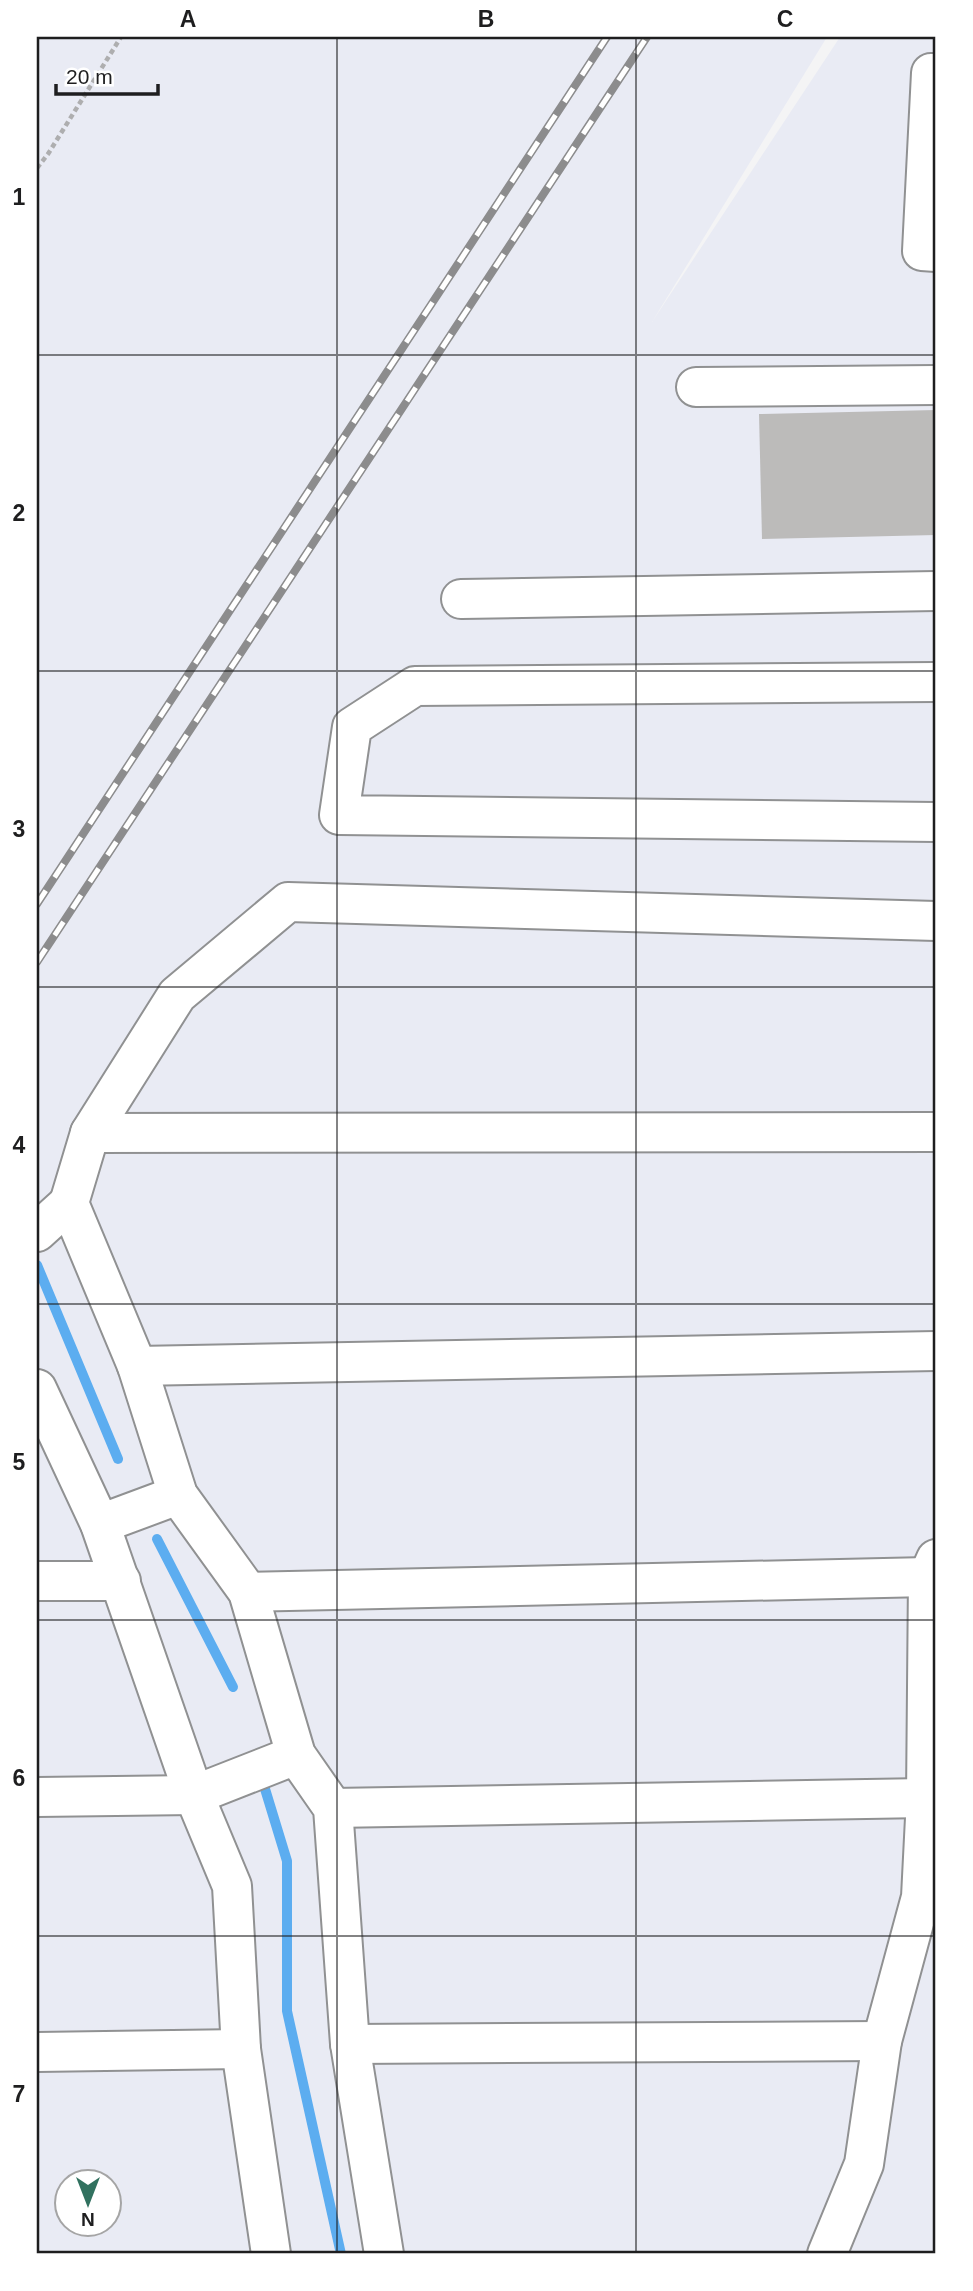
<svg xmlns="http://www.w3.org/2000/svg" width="973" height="2291" font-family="Helvetica,sans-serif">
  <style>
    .built { fill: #e9ebf4; fill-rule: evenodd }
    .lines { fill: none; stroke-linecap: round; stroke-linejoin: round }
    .stream { stroke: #5cadf0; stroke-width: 10 }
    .building { fill: #bcbbba }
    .minor-casing { stroke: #909192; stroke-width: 42 }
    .path { stroke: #aeaeaf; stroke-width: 4.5; stroke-dasharray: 5 3.5; stroke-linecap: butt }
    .minor { stroke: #fff; stroke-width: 38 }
    .rail-casing { stroke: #8c8c8d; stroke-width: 8 }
    .rail { stroke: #fff; stroke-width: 5; stroke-dasharray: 16; stroke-linecap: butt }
    .grid { fill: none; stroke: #1e1e1f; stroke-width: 2; stroke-opacity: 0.55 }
    .neatline { fill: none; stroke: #1e1e1f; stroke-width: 2.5 }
    .grid-label { font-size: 23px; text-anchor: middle; font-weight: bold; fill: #1e1e1f }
  </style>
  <rect width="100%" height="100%" fill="#f4f4f5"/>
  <path class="built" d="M37,37H827L652,322L840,37H936V2254H37ZM66,2182H108V2224H66Z"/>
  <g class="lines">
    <g class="stream">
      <path d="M37,1265L118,1459"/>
      <path d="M157,1539L233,1687"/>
      <path d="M262,1779L287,1861V2011L341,2254"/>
    </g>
  </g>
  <path class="building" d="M936,410V535L762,539L759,414Z"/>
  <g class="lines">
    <g class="minor-casing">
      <g id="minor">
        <path d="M936,73H931L922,251L936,252"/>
        <path d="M696,387L936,385"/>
        <path d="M461,599L936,591"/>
        <path d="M936,682L415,686L352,727L339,815L936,822"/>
        <path d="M90,1133L936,1132"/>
        <path d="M37,1232L69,1203"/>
        <path d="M137,1366L936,1351"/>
        <path d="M37,1389L100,1524L194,1795L232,1886L241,2049L271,2254"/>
        <path d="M100,1524L178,1495"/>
        <path d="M37,1581H121"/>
        <path d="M248,1592L928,1577"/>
        <path d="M37,1797L194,1795L296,1755"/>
        <path d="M333,1808L926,1798"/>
        <path d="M350,2044L882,2041"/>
        <path d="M37,2052L241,2049"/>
        <path d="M384,2254L350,2044L333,1808L296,1755L248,1592L178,1495L137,1366L69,1203L90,1133L177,995L288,902L936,921"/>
        <path d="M827,2254L864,2164L882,2041L921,1897L926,1798L928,1577L936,1559"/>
      </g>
    </g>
    <path class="path" d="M37,168L48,154L121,37"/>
    <use href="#minor" class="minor"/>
    <g class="rail-casing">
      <g id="rail">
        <path d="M37,904L607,37"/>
        <path d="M37,962L647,37"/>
      </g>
    </g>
    <use href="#rail" class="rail"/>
  </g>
  <path class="grid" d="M337,37V2254M636,37V2254M37,355H936M37,671H936M37,987H936M37,1304H936M37,1620H936M37,1936H936"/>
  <rect width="973" height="2291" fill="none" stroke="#ffffff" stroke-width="77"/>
  <g transform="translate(88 2203) rotate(180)"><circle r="33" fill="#ffffff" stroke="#a5a5a5" stroke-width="2"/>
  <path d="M0-5L12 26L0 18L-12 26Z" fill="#31715f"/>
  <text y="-10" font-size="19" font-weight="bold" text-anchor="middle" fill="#1e1e1f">N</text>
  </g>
  <path d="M56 84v10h102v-10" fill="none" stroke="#1e1e1f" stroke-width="3.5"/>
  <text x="66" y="84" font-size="21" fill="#1e1e1f" stroke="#ffffff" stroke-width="5" paint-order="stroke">20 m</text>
  <rect x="38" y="38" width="896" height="2214" class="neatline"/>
  <g class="grid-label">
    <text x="188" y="27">A</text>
    <text x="486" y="27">B</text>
    <text x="785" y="27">C</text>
    <text x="19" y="205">1</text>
    <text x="19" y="521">2</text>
    <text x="19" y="837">3</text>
    <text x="19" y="1153">4</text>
    <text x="19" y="1470">5</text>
    <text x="19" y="1786">6</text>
    <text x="19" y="2102">7</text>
  </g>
</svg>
